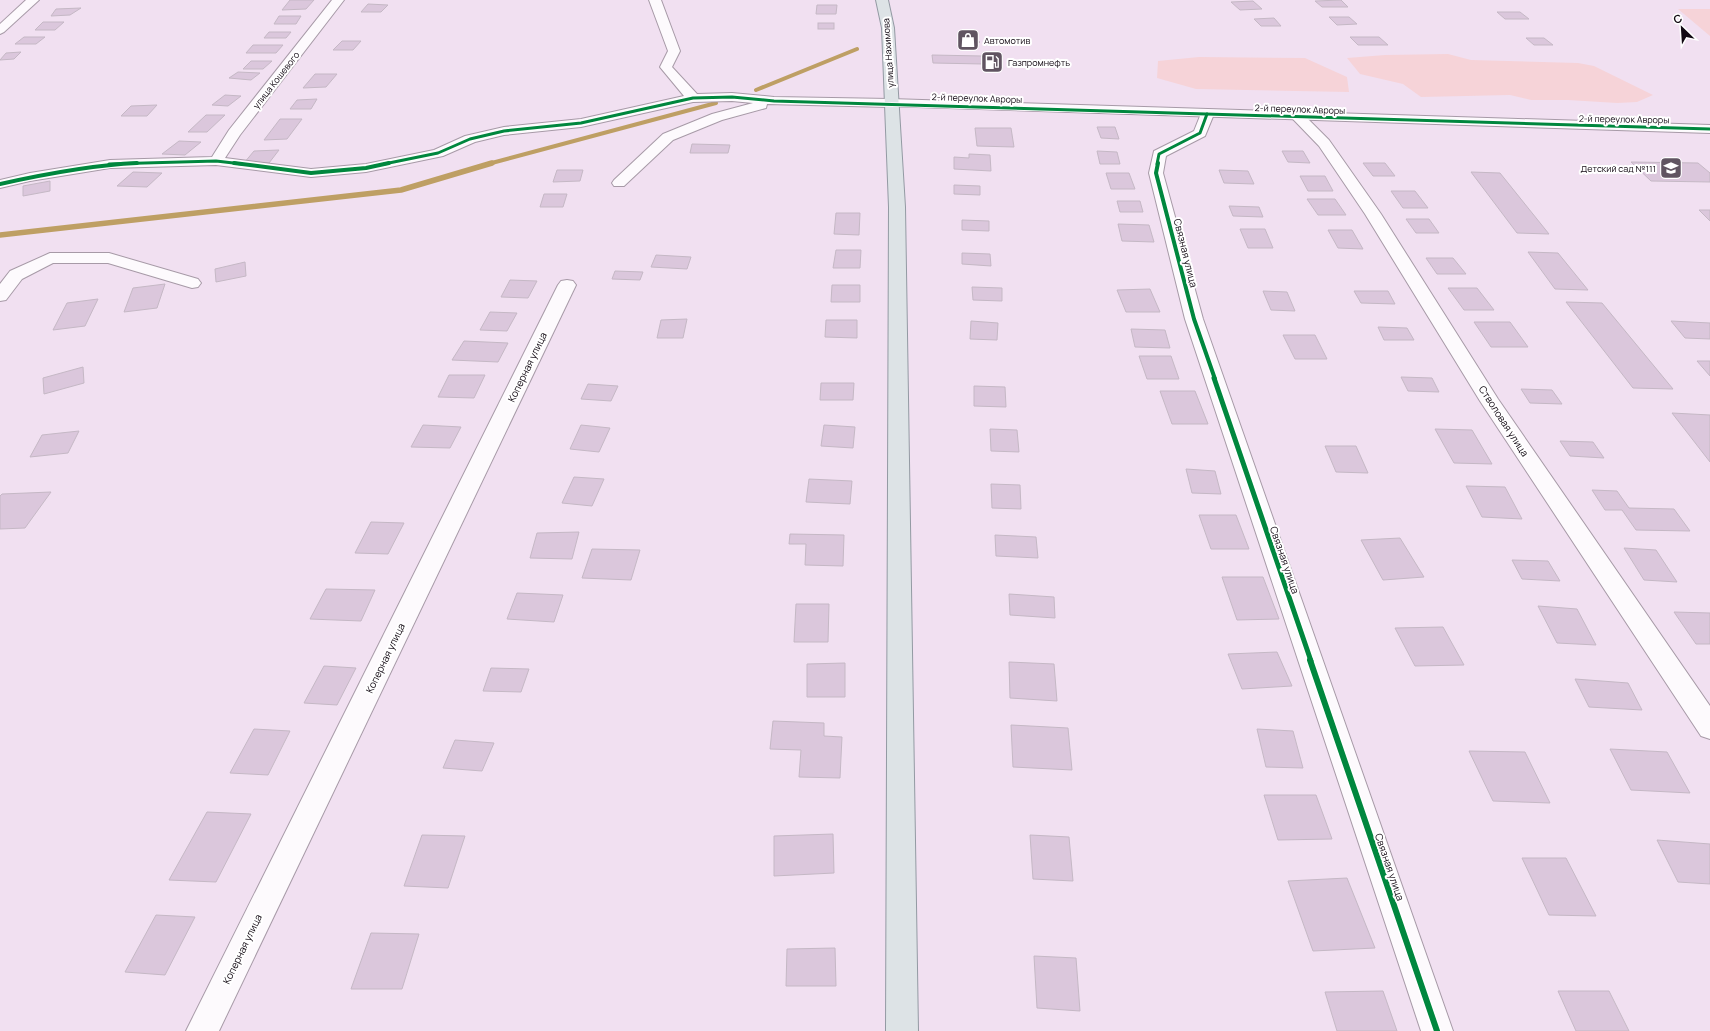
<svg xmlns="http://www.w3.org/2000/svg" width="1710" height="1031" font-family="Manrope,sans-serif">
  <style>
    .green { fill: #f6d3d8 }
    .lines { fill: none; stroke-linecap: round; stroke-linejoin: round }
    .stream-far1 { stroke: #be9f64; stroke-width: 4 }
    .stream { stroke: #be9f64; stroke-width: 5.5 }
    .building { fill: #dbc7dc; stroke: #c5b8c5 }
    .street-casing { stroke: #a79aa7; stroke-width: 2 }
    .secondary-casing { stroke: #a79aa7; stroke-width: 2 }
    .primary-casing { stroke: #939aa3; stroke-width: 2 }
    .street { fill: #fdfafd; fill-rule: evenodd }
    .secondary { fill: #fdfafd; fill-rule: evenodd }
    .primary { fill: #dde3e6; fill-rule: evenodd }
    .cycleway-far3-casing { stroke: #fff; stroke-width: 4.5 }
    .cycleway-far2-casing { stroke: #fff; stroke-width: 6 }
    .cycleway-far1-casing { stroke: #fff; stroke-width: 8 }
    .cycleway-casing { stroke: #fff; stroke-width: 9 }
    .cycleway-far3 { stroke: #00873e; stroke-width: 3 }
    .cycleway-far2 { stroke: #00873e; stroke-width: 4 }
    .cycleway-far1 { stroke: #00873e; stroke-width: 5 }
    .cycleway { stroke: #00873e; stroke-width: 6 }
    .labels { text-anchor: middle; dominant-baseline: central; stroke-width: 4; stroke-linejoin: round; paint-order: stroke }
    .far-poi-label { font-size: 9px; fill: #120913; stroke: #fff; text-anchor: start }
    .far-street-label { font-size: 9px; fill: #120913; stroke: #fff }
    .street-label { font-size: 10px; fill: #120913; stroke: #fff }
  </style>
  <rect width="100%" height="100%" fill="#f1e0f1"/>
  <g class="green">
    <path d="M1678,9H1710V36Z"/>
    <path d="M1448,54L1471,60L1578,63L1594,66L1653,95L1637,102L1617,103L1568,100H1531L1510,95L1421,97L1403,84L1360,74L1347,58L1385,55Z"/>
    <path d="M1199,57L1305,58L1347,77L1349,92L1196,89L1157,78L1158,61Z"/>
  </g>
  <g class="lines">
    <g class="stream-far1">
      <path d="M756,90L857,49"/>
      <path d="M488,164L716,103"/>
    </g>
    <path class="stream" d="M0,235L401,190L492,163"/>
  </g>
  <g class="building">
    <path d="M290,0H314L306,9L282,10Z"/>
    <path d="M1341,0L1348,7H1322L1315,1Z"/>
    <path d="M1253,1L1262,9L1240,10L1231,2Z"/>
    <path d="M368,4L388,5L381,12H361Z"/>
    <path d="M817,5H837L836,14H816Z"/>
    <path d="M81,8L70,15L51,16L56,9Z"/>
    <path d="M1497,12H1520L1529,19H1505Z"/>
    <path d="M279,16H301L296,24H274Z"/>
    <path d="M1329,17H1349L1357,24L1337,25Z"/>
    <path d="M1274,18L1281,26H1261L1254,19Z"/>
    <path d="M43,22H64L55,30H35Z"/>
    <rect x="818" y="23" width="16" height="6"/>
    <path d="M269,32H291L286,38H264Z"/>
    <path d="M24,37H45L36,44H15Z"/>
    <path d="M963,37L980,42L976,44L959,39Z"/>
    <path d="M1350,37H1379L1388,45H1358Z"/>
    <path d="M1526,38H1544L1553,45H1534Z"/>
    <path d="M342,41H361L353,50H333Z"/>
    <path d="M253,45H283L276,53H246Z"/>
    <path d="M21,52L14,59L0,60L6,53Z"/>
    <path d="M932,55L982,56L983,64L933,63Z"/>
    <path d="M982,56H999L1001,64H983Z"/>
    <path d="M251,61H272L263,69H243Z"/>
    <path d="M238,72L260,73L251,80L229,78Z"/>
    <path d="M315,74H337L326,87L303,88Z"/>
    <path d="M225,95L241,96L228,106L212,105Z"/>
    <path d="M317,99L311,109H290L297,100Z"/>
    <path d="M157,105L147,116H121L131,106Z"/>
    <path d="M206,115H225L207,132H188Z"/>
    <path d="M280,119H302L287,139L264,140Z"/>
    <path d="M1097,127H1115L1119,139L1101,138Z"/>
    <path d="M975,128H1011L1014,147L977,146Z"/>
    <path d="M179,141L201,142L185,155L162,154Z"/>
    <path d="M692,144L730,145L728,153H690Z"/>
    <path d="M279,150L269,163H244L254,151Z"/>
    <path d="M1097,151L1117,152L1120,164H1100Z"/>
    <path d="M1282,151H1303L1310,163L1288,162Z"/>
    <path d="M969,154L990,155L991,171L954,169V157L969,158Z"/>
    <path d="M1631,162L1698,163L1710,173V182L1651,181Z"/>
    <path d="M1363,163H1385L1395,176H1373Z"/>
    <path d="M557,170H583L580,181L553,182Z"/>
    <path d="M1219,170L1248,171L1254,184L1224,183Z"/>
    <path d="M133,172L162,173L147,187L117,186Z"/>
    <path d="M1471,172L1500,173L1549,234L1517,233Z"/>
    <path d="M1106,173H1129L1135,189H1111Z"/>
    <path d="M1300,176H1325L1333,191H1308Z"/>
    <path d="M50,181V191L23,196V186Z"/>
    <path d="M954,185L980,186V195L954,194Z"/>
    <path d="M1391,191H1415L1428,208H1403Z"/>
    <path d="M544,194H567L563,207H540Z"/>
    <path d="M1307,199H1335L1346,215H1318Z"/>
    <path d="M1117,201H1140L1143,212H1120Z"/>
    <path d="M1229,206L1259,207L1263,217L1233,216Z"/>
    <path d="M1699,210H1710V221Z"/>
    <path d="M836,213H860L859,235L834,234Z"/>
    <path d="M1406,219H1429L1439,233H1416Z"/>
    <path d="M962,220L989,221V231L962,230Z"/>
    <path d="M1118,224L1149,225L1154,242L1122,241Z"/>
    <path d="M1240,229H1265L1273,248H1248Z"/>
    <path d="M1328,230H1352L1363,249L1338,248Z"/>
    <path d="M836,250H861L860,268H833Z"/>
    <path d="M1528,252L1558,253L1588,290L1555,289Z"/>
    <path d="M962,253L990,254L991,266L962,264Z"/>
    <path d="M656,255L691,257L687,269L651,267Z"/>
    <path d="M1426,258H1453L1466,274H1437Z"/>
    <path d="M245,262L246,276L216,282L215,269Z"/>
    <path d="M615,271L643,272L640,280L612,279Z"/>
    <path d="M510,280L537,281L528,298L501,297Z"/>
    <path d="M165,284L157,308L124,312L133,288Z"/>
    <path d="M832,285H860V302H831Z"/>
    <path d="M972,287L1002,288V301L973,300Z"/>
    <path d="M1448,288H1477L1494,310H1464Z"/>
    <path d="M1150,289L1160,312H1126L1117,290Z"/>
    <path d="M1263,291L1287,292L1295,311L1271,310Z"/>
    <path d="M1354,291H1388L1395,304L1361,303Z"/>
    <path d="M98,299L85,326L53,330L67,303Z"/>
    <path d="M1566,302L1602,303L1673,389L1633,388Z"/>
    <path d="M490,312L517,313L507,331L480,330Z"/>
    <path d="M687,319L683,338H657L661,320Z"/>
    <path d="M826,320H857V338L825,337Z"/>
    <path d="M971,321L998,323L997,340L970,339Z"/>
    <path d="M1671,321L1710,323V339L1685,338Z"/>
    <path d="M1474,322H1510L1528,347H1491Z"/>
    <path d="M1378,327L1407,328L1414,340H1384Z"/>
    <path d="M1131,329L1165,330L1170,348L1135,347Z"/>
    <path d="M1283,335H1315L1327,359H1295Z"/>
    <path d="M464,341L508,343L498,362L452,360Z"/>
    <path d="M1139,356H1171L1179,379H1147Z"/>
    <path d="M1697,361H1710V376Z"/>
    <path d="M83,367L84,383L44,394L43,378Z"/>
    <path d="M449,375H485L474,398L438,397Z"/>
    <path d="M1401,377L1432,378L1439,392L1408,391Z"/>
    <path d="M821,383H854L853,400H820Z"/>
    <path d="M588,384L618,386L611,401L581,399Z"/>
    <path d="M974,386L1005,387L1006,407L974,406Z"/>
    <path d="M1521,389L1552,390L1562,404L1530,403Z"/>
    <path d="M1160,391H1195L1208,424H1172Z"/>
    <path d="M1672,413L1710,415V462Z"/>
    <path d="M423,425L461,427L450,448L411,447Z"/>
    <path d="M581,425L610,428L599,452L570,449Z"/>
    <path d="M824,425L855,427L853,448L821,446Z"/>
    <path d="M990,429L1017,430L1019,452L991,451Z"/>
    <path d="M1435,429L1472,430L1492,464L1454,463Z"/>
    <path d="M79,431L68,453L30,457L42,435Z"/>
    <path d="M1560,441L1593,442L1604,458L1570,456Z"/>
    <path d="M1325,446H1356L1368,473L1336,472Z"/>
    <path d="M1186,469L1215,471L1221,494L1192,493Z"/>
    <path d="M574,477L604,479L592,506L562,503Z"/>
    <path d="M809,479L852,481L850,504L806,502Z"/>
    <path d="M991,484L1020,485L1021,509L992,508Z"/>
    <path d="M1466,486L1505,487L1522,519L1482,517Z"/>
    <path d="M1592,490L1617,491L1629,508L1674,509L1690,531L1636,530L1622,510H1605Z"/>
    <path d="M51,492L25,528L0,529V496L2,494Z"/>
    <path d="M1199,515H1236L1249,549H1211Z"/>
    <path d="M371,522L404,523L388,554L355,553Z"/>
    <path d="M579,532L572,559L530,558L537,533Z"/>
    <path d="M790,534L844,535L843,566L805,565L806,544H789Z"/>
    <path d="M995,535L1036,537L1038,558L996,556Z"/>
    <path d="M1400,538L1424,577L1383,580L1361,540Z"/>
    <path d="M1624,548L1656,550L1677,582L1644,580Z"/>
    <path d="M592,549L640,550L631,580L582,578Z"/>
    <path d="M1512,560L1548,561L1560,581L1522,579Z"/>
    <path d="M1222,577H1263L1279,619L1237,620Z"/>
    <path d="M326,589L375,590L361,621L310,619Z"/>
    <path d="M517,593L563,595L554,622L507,619Z"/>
    <path d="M1009,594L1054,597L1055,618L1010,615Z"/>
    <path d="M796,604H829L828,642H794Z"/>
    <path d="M1538,606L1577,609L1596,645L1557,643Z"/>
    <path d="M1674,612L1710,613V644H1696Z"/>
    <path d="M1443,627L1464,665L1415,666L1395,628Z"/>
    <path d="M1277,652L1292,686L1242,689L1228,654Z"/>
    <path d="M1009,662L1054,664L1057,701L1010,698Z"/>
    <path d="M845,663V697H807V664Z"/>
    <path d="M324,666L356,668L337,705L304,703Z"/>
    <path d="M491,668L529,669L521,692L483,691Z"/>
    <path d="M1575,679L1628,683L1642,710L1589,707Z"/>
    <path d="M773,721L824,723V736L842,737L840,778L799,777L801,750L770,749Z"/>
    <path d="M1011,725L1068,728L1072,770L1013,767Z"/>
    <path d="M254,729L290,731L268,775L230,773Z"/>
    <path d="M1257,729L1293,731L1303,768L1266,767Z"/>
    <path d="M455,740L494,743L482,771L443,768Z"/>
    <path d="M1610,749L1667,752L1690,793L1631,790Z"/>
    <path d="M1469,751L1525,752L1550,803L1493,801Z"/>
    <path d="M1264,795H1316L1332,839L1278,840Z"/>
    <path d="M207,812L251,814L216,882L169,880Z"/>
    <path d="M833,834L834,873L774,876V836Z"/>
    <path d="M422,835L465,836L448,888L404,886Z"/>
    <path d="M1030,835L1069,837L1073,881L1033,879Z"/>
    <path d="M1657,840L1710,844V884L1678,882Z"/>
    <path d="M1522,858H1566L1596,916L1549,915Z"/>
    <path d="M1347,878L1375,948L1313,951L1288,881Z"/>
    <path d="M156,915L195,917L165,975L125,972Z"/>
    <path d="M371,933L419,934L402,989H351Z"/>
    <path d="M835,948L836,986H786L787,949Z"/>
    <path d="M1034,956L1076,958L1080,1011L1037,1008Z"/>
    <path d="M1383,991L1397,1031H1337L1325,992Z"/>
    <path d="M1558,991H1609L1629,1031H1576Z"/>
  </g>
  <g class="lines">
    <g class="street-casing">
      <g id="street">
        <path d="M26,0H39L4,32L0,34V24Z"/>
        <path d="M332,0H344L240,135L225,158L311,169L366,164L434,150L465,136L504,127L581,119L684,96L660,67L668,51L649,0H661L680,51L672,67L697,94L732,93L774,97L890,99L895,100L897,103L895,106L890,107L767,104L766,108L722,120L673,140L624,186H614L612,183L614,180L663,134L712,114L753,103L732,101L693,102L581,127L504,135L475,142L443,156L366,172L311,177L216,165L110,168L30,181L0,188V180L30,173L110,160L212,157L229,130Z"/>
        <path d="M1207,110L1212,111L1214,114L1205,136L1166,156L1163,173L1203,319L1453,1031H1421L1185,319L1149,173L1154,151L1194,131L1202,111Z"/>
        <path d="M1297,112L1302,113L1329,140L1381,214L1498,399L1710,706V739L1701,736L1480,401L1365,214L1319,146L1290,116L1292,113Z"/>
        <path d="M50,253H109L198,279L201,283L198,287L192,288L108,263H53L22,279L6,300L0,301V284L10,271Z"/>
        <path d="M567,280L573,281L576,285L219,1031H186L558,285L561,281Z"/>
      </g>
    </g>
    <g class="secondary-casing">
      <path id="secondary" d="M890,99L1710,125V133L885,106L883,103L885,100Z"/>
    </g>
    <g class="primary-casing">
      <path id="primary" d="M876,0H888L894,28L905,207L918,1031H886L889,207L882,28Z"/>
    </g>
    <use href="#street" class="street"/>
    <use href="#secondary" class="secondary"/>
    <use href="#primary" class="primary"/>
    <g class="cycleway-far3-casing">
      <g id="cycleway-far3">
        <path d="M109,164L216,161L242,164"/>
        <path d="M384,164L438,153L470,139L504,131L581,123L693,98L732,97L774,101L1710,129"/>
        <path d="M1157,164L1159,154L1200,133L1207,114"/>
      </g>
    </g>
    <g class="cycleway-far2-casing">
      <g id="cycleway-far2">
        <path d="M234,163L311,173L366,168L389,163"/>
        <path d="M1158,163L1156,173L1194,319L1215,379"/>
        <path d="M0,184C45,174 91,165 137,163"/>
      </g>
    </g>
    <g class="cycleway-far1-casing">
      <path id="cycleway-far1" d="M1214,378L1311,661"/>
    </g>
    <g class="cycleway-casing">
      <path id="cycleway" d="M1310,660L1437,1031"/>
    </g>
    <use href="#cycleway-far3" class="cycleway-far3"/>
    <use href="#cycleway-far2" class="cycleway-far2"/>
    <use href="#cycleway-far1" class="cycleway-far1"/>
    <use href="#cycleway" class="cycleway"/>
  </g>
  <defs>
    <g id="shop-square" transform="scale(1.15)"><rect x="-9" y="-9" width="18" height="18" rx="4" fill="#605461" stroke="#fff"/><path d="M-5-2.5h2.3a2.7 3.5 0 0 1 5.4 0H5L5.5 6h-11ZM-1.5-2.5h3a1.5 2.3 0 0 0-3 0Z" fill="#fff"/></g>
    <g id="fuel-square" transform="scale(1.15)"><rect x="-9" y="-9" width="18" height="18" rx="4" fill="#605461" stroke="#fff"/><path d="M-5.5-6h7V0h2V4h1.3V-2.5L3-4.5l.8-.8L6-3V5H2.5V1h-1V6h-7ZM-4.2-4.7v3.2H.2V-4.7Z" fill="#fff"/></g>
    <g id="school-square" transform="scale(1.15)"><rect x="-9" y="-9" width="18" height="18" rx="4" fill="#605461" stroke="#fff"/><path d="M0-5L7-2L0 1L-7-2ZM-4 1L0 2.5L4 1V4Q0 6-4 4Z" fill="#fff"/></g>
  </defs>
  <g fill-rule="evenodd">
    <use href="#shop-square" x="968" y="40"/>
    <use href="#fuel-square" x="992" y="62"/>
    <use href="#school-square" x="1671" y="168"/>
  </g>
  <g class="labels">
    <g class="far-poi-label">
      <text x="984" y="40">Автомотив</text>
      <text x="1008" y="62">Газпромнефть</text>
      <text x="1656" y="168" text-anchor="end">Детский сад №111</text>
    </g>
    <g class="far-street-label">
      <text transform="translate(888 53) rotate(-94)">улица Нахимова</text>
      <text transform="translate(276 80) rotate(-52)">улица Кошевого</text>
      <text transform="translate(977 98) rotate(2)">2-й переулок Авроры</text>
      <text transform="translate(1300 109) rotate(2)">2-й переулок Авроры</text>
      <text transform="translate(1624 119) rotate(1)">2-й переулок Авроры</text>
    </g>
    <g class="street-label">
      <text transform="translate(1186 253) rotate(76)">Связная улица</text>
      <text transform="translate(527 367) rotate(-64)">Коперная улица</text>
      <text transform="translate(1504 421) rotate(57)">Стволовая улица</text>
      <text transform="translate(1285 560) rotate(71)">Связная улица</text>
      <text transform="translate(385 658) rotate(-64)">Коперная улица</text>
      <text transform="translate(1390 867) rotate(71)">Связная улица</text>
      <text transform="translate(242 949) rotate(-64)">Коперная улица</text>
    </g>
  </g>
  <g transform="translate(1682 28) rotate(335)" stroke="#ffffff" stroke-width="3" paint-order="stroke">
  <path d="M0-3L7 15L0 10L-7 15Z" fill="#120913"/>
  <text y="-6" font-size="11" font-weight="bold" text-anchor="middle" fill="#120913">С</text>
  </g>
</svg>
